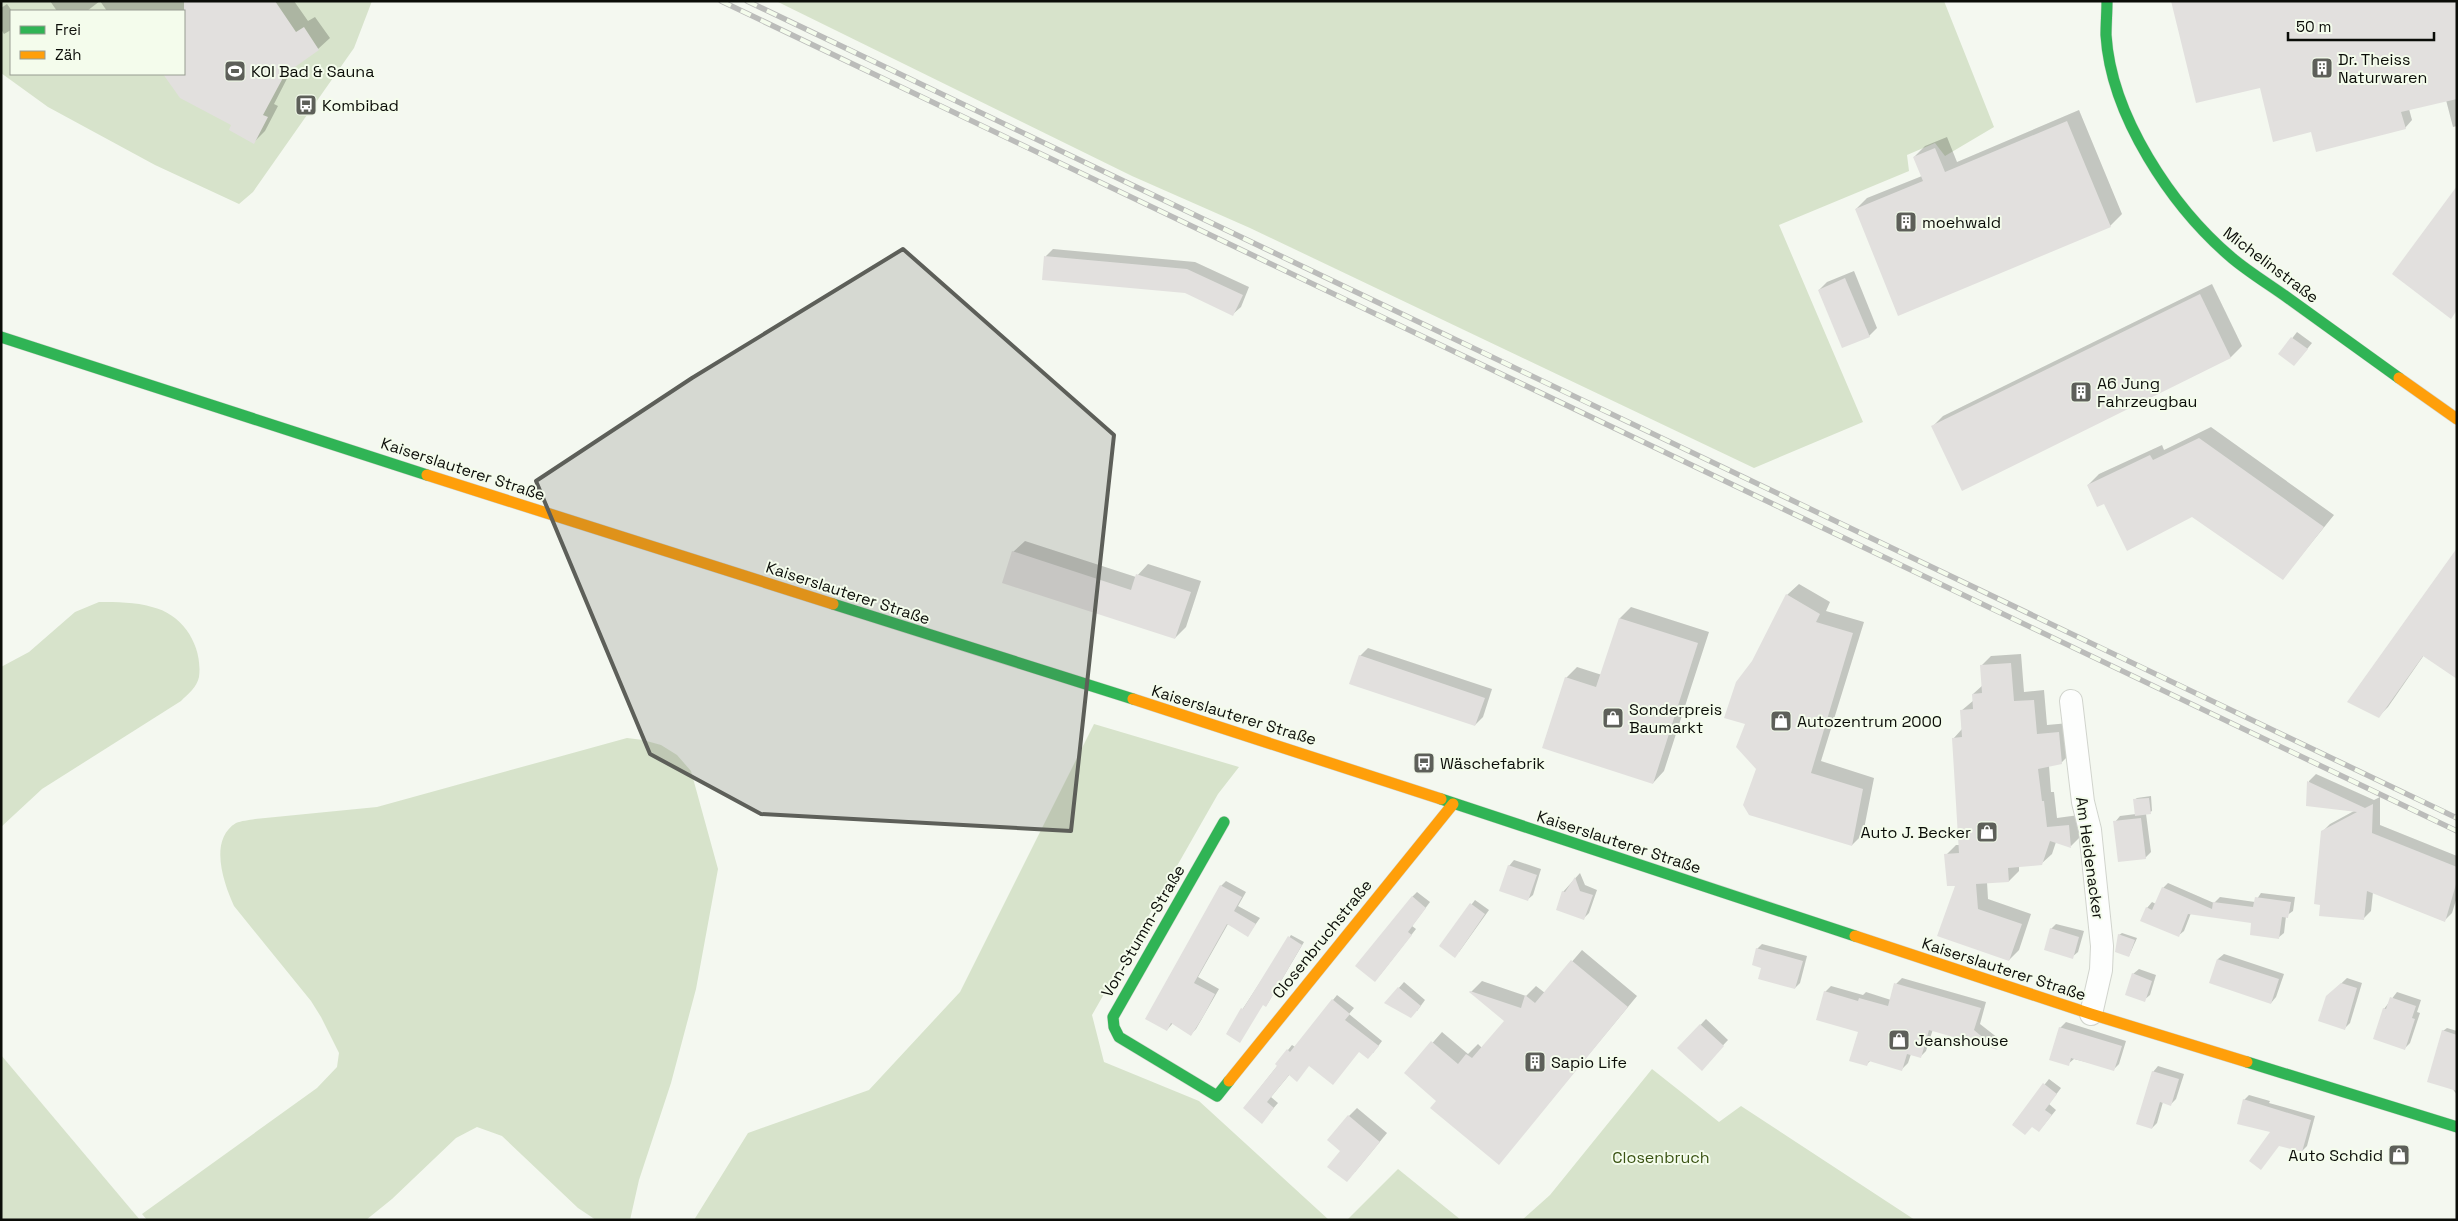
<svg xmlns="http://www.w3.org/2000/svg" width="2458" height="1221" font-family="'Space Grotesk',sans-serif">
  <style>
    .green { fill: #d7e3cb; fill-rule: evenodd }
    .shadow { fill: #0003 }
    .building { fill: #e2e0de }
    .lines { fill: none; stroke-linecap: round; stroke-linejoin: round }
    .street-casing { stroke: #d1d4cd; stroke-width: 24 }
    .fast-casing { stroke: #d1d4cd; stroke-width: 12 }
    .slow-casing { stroke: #d1d4cd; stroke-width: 12 }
    .street { stroke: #fdfefd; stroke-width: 22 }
    .fast { stroke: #30b455; stroke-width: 11 }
    .slow { stroke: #ff9f0a; stroke-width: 11 }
    .rail-casing { stroke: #bbbcba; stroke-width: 5.5 }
    .rail { stroke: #f4fcec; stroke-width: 4; stroke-dasharray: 11; stroke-linecap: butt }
    .marked { fill: #5d5f59; fill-opacity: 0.2; stroke: #5d5f59; stroke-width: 4; stroke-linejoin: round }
    .labels { text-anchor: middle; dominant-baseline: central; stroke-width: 4; stroke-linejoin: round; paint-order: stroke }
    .poi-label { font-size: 16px; fill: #0b0d08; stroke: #f4fcec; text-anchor: start }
    .street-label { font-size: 16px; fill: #0b0d08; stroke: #f4fcec }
    .park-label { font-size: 16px; fill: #395212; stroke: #f4fcec }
  </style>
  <rect width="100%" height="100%" fill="#f4f8f0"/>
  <g class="green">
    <path d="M1,1H372L354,48L253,192L239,204L155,165L48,107L1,73ZM11,11H184V74H11Z"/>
    <path d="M776,1H1944L1994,127L1945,156L1935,143L1907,155L1909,171L1779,225L1863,422L1754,468L1250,228L1132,176Z"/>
    <path d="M99,602C117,602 135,602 152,607C183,614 203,646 199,677C197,687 188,694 181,701L42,789L1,827V667L29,652L75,612Z"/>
    <path d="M1094,724L1239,767L1218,794L1092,1015L1104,1062L1199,1101L1329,1220H694L748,1133L869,1090L960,992Z"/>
    <path d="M627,738L643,740L661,745L677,755L691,771L718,869L696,989L671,1083L639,1180L630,1220H596L578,1208L502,1136L477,1127L456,1138L392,1199L366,1220H147L142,1214L317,1088L337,1067L339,1053L321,1017L311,1001L234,906C224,884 208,840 236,823C241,821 249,820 255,819L377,807Z"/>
    <path d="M1,1055L140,1220H1Z"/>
    <path d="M1652,1069L1719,1122L1741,1106L1915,1220H1522L1550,1195Z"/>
    <path d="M1398,1169L1461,1220H1347Z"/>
  </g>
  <g class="shadow">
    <path d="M50,1H294L308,21L315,17L330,38L318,49L293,67L274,104L278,106L265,131L254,142L233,125L181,97L165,74H184V11H107L100,1L87,11H57Z"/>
    <path d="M2457,1V126L2453,127L2446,100L2409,109L2412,120L2405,128L2312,131L2261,87Z"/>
    <path d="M7,4L12,11L11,30L4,34L1,29V8Z"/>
    <path d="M2079,110L2122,214L2110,226L1856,209L1867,198L1922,176L1914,157L1925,146L1947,137L1957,162Z"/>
    <path d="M1053,249L1195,262L1249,287L1241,307L1233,314L1185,292L1044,279L1046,256Z"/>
    <path d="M1854,271L1877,328L1869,336L1819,290L1827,282Z"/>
    <path d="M2212,284L2242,346L2231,357L1932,427L1943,416Z"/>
    <path d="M2297,332L2312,343L2299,359L2280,354Z"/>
    <path d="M2211,427L2334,515L2283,578L2193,516L2104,503L2088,485L2099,474L2162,445L2164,450Z"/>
    <path d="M1025,541L1136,577L1148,564L1201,581L1186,627L1175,638L1013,552Z"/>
    <path d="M2457,550L2424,655L2388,707L2379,716Z"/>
    <path d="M1799,584L1830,602L1826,611L1864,622L1821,761L1874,778L1863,834L1852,845L1757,769L1746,723L1754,661L1787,595Z"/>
    <path d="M1631,607L1709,632L1664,771L1653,783L1566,678L1577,667L1602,675L1620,618Z"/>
    <path d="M1368,648L1492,689L1483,717L1475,725L1360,656Z"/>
    <path d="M2021,654L2024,692L2044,690L2047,725L2069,723L2071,753L2061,763L2049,766L2051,792H2054L2057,818L2079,815L2081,836L2071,846L2056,842L2052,854L2041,864L2019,866V871L2009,881L1987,882L1988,899L2031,914L2019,950L2009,960L1956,884L1946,855L1956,845H1960L1953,739L1962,729L1961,711L1974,700L1973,694L1983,685L1981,666L1991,656Z"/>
    <path d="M2316,774L2374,800L2380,797V825L2457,856V897L2452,913L2444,921L2373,892L2371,911L2363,919L2322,832L2330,824L2354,811L2307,805L2309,781Z"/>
    <path d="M2151,796L2152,811L2146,814L2151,852L2145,858L2115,822L2120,816L2136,814L2134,800L2137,798Z"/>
    <path d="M1514,860L1541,869L1533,895L1527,900L1509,866Z"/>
    <path d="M1580,873L1585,885L1597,890L1589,913L1583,919L1563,892Z"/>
    <path d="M1226,881L1246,892L1238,906L1260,918L1248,935L1228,924L1198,977L1219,989L1196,1029L1191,1034L1173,1023L1167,1030L1221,886Z"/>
    <path d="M2168,883L2214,903L2220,897L2255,902L2261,893L2295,897L2293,911L2286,916L2284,933L2278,938L2253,922L2191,913L2184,931L2178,936L2147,908L2152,902L2156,904L2163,888Z"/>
    <path d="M1417,892L1430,902L1412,926L1416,929L1380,975L1412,897Z"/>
    <path d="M1475,900L1489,910L1459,952L1440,946Z"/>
    <path d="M2056,924L2084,931L2078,952L2072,957L2051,929Z"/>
    <path d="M2122,933L2137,938L2129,956L2119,935Z"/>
    <path d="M1291,935L1304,942L1268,1003L1266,1006L1263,1004L1227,1033Z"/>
    <path d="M1762,944L1807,956L1800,983L1795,988L1763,967L1757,949Z"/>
    <path d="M1582,950L1637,996L1499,1163L1438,1100L1406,1073L1442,1032L1468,1054L1478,1044L1482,1048L1506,1021L1471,992L1482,981L1526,996L1536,986L1545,993Z"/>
    <path d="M2224,954L2284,974L2276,997L2271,1003L2211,982L2218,959Z"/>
    <path d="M2139,969L2156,975L2150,995L2144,1000L2133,974Z"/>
    <path d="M1902,978L1986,1002L1980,1024L2003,1042L1998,1047L1933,1029L1926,1051L1920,1057L1911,1054L1908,1063L1902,1069L1871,1060L1866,1065L1860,1031L1825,992L1831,986L1863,995L1866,992L1891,1000L1896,984Z"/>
    <path d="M2347,978L2362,983L2350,1023L2345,1028L2327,997Z"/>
    <path d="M1404,982L1425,1000L1417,1011L1386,1003Z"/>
    <path d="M2397,992L2421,1000L2417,1012L2420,1013L2410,1043L2405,1048L2384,1009Z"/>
    <path d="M1337,995L1354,1008L1349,1014L1382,1041L1373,1053L1359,1050L1309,1065L1290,1074L1271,1097L1278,1103L1266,1117L1244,1108L1278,1065L1276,1064L1288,1050L1292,1045L1295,1047Z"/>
    <path d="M1706,1019L1728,1040L1701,1069L1679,1048Z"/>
    <path d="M2066,1022L2126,1041L2119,1064L2114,1069L2074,1059L2068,1064L2060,1028Z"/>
    <path d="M2447,1028L2457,1031V1095L2452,1088L2443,1031Z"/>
    <path d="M2158,1066L2184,1074L2176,1099L2171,1104L2163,1102L2157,1123L2152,1128L2153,1072Z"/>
    <path d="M2049,1079L2061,1088L2049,1104L2056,1110L2043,1126L2013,1124Z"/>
    <path d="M2249,1095L2270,1101L2269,1103L2315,1116L2307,1146L2302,1151L2244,1100Z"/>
    <path d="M1357,1108L1387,1133L1355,1172L1342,1151L1349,1116Z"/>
  </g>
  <g class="building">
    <path d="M184,1H275L296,32L304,27L319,50L285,74L263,115L268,117L254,144L229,130L231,125L180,98L163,74H184Z"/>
    <path d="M2171,1H2457V99L2401,112L2406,129L2316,152L2311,132L2273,142L2260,88L2196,103Z"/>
    <path d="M2067,121L2111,227L1898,316L1855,209L1923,181L1913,157L1935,148L1945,172Z"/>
    <path d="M2457,186V310L2451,319L2392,274Z"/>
    <path d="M1044,256L1187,269L1243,295L1233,316L1185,293L1042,280Z"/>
    <path d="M1845,278L1870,337L1842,348L1818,290Z"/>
    <path d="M2200,294L2231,358L1962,491L1931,426Z"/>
    <path d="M2291,337L2308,349L2294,366L2278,354Z"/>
    <path d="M2199,438L2324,527L2283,580L2192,517L2127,551L2104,504L2097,507L2087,485L2150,455L2153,460Z"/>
    <path d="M2457,548V679L2423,656L2379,718L2347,702Z"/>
    <path d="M1012,551L1131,590L1136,574L1191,592L1175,639L1002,583Z"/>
    <path d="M1786,594L1820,614L1816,622L1853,633L1811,773L1863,789L1852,846L1749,815L1743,805L1756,769L1736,747L1745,724L1724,718L1736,682L1752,661Z"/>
    <path d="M1619,618L1698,643L1653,784L1542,748L1565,677L1596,687Z"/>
    <path d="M1359,655L1485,698L1475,726L1349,684Z"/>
    <path d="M2011,663L2014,701L2034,700L2037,734L2059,732L2062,764L2038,769L2042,801H2044L2047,827L2069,825L2071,848L2050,841L2042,865L2008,868L2009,882L1976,884L1978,909L2022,924L2009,961L1937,936L1955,886H1947L1944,854L1959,853L1952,738L1962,737L1960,710L1973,709L1972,694L1982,693L1980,665Z"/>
    <path d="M2307,781L2365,808L2373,804L2372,833L2457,867V881L2445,922L2367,891L2364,920L2319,916L2320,905L2314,904L2321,831L2357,812L2306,806Z"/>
    <path d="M2149,798L2151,814L2135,816L2133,799Z"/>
    <path d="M2141,818L2146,859L2118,862L2113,821Z"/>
    <path d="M1508,865L1537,875L1528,901L1499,891Z"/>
    <path d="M1575,877L1580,891L1593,895L1584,920L1556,910L1562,891L1565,892Z"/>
    <path d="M1220,885L1242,897L1234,911L1256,924L1248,937L1227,924L1194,983L1215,994L1204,1015L1191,1036L1171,1023L1167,1031L1145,1019Z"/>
    <path d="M2162,887L2212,909L2213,902L2253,907L2255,897L2291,902L2288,918L2282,917L2279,939L2250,935L2251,923L2188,914L2179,937L2140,921L2146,907L2152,910Z"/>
    <path d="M1412,896L1426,908L1408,932L1412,935L1375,982L1355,966Z"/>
    <path d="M1470,903L1485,914L1455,958L1439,946Z"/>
    <path d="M2050,928L2079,937L2073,959L2044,950Z"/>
    <path d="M2118,934L2135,940L2129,957L2115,952Z"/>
    <path d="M1288,936L1302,945L1266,1007L1263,1005L1240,1043L1226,1034L1241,1008L1243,1009Z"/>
    <path d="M1756,948L1803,961L1795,989L1758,979L1761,968L1752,965Z"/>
    <path d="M2217,959L2279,979L2271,1004L2209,983Z"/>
    <path d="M1571,960L1628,1007L1499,1165L1430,1108L1436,1101L1404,1073L1431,1041L1458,1064L1466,1054L1472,1058L1504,1021L1469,992L1470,991L1521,1008L1525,995L1535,1003Z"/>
    <path d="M2132,973L2152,981L2145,1002L2125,995Z"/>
    <path d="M1894,983L1981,1008L1974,1030L1998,1050L1929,1030L1921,1058L1907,1054L1902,1071L1869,1061L1867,1066L1849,1061L1858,1032L1816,1020L1824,991L1858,1001L1859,998L1888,1006Z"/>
    <path d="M2341,983L2357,988L2345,1030L2318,1021L2326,996Z"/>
    <path d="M1398,987L1421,1006L1411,1018L1384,1003Z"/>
    <path d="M2390,997L2416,1006L2412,1018L2415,1019L2405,1050L2373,1039L2383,1008L2386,1009Z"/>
    <path d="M1332,999L1350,1014L1345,1020L1379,1046L1368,1059L1359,1052L1333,1085L1309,1066L1297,1082L1289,1075L1267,1102L1274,1108L1262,1124L1243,1108L1277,1066L1275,1064L1287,1049L1290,1052Z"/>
    <path d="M1700,1024L1724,1046L1702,1071L1677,1048Z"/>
    <path d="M2059,1027L2122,1046L2114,1071L2071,1058L2069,1066L2049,1060Z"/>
    <path d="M2442,1030L2457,1035V1091L2427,1082Z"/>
    <path d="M2152,1071L2179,1079L2171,1106L2160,1102L2152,1129L2136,1124Z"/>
    <path d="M2043,1083L2057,1094L2045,1110L2052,1115L2039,1132L2032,1127L2025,1135L2012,1125Z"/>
    <path d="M2243,1099L2311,1120L2302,1152L2279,1146L2261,1170L2249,1161L2270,1132L2237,1124Z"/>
    <path d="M1348,1115L1380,1142L1347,1182L1327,1167L1340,1151L1327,1140Z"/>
  </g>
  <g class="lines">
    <g class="street-casing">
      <path id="street" d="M2071,701L2083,802L2090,830L2102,946L2101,970L2091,1014"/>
    </g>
    <g class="fast-casing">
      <g id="fast">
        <path d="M2107,1C2107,12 2106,24 2106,35C2111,116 2172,207 2232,258C2250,273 2270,285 2288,298C2325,325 2362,351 2399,378"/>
        <path d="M1,337L427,475"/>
        <path d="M833,604L1133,699"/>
        <path d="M1441,799L1855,936"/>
        <path d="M1224,822L1113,1017L1114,1027L1119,1037L1217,1096L1229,1081"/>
        <path d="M2247,1062L2457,1127"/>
      </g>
    </g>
    <g class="slow-casing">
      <g id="slow">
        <path d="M2399,378L2457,419"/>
        <path d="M427,475L833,604"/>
        <path d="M1133,699L1441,799"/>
        <path d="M1855,936L2091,1014L2247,1062"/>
        <path d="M1229,1081L1453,804"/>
      </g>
    </g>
    <use href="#street" class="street"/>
    <use href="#fast" class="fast"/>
    <use href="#slow" class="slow"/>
    <g class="rail-casing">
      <g id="rail">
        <path d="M721,1L2457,831"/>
        <path d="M747,1L2457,818"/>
      </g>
    </g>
    <use href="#rail" class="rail"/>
  </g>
  <path class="marked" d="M903,249L1114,435L1071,831L761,814L650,754L536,481L692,378Z"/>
  <defs>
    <g id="building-square" transform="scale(1.125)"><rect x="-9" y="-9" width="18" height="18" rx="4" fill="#5d5f59" stroke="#f4fcec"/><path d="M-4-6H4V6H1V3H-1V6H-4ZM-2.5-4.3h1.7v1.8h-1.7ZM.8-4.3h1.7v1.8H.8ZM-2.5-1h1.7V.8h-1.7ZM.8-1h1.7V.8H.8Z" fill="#fff"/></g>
    <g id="stadium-square" transform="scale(1.125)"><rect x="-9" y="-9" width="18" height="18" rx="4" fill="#5d5f59" stroke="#f4fcec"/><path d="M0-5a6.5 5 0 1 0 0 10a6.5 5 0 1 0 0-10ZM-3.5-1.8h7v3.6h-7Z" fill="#fff"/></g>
    <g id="bus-square" transform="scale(1.125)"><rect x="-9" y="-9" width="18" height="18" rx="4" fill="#5d5f59" stroke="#f4fcec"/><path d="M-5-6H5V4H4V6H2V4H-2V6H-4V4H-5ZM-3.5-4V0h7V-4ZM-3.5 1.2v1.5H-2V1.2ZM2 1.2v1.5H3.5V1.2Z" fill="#fff"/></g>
    <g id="shop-square" transform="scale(1.125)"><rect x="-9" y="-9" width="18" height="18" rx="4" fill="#5d5f59" stroke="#f4fcec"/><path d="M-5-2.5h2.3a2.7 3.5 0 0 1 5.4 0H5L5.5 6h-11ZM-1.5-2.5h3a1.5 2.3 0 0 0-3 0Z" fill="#fff"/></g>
  </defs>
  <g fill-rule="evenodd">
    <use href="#building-square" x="2322" y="68"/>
    <use href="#stadium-square" x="235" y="71"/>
    <use href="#bus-square" x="306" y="105"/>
    <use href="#building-square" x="1906" y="222"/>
    <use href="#building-square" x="2081" y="392"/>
    <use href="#shop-square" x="1613" y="718"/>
    <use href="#shop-square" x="1781" y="721"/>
    <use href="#bus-square" x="1424" y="763"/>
    <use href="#shop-square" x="1987" y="832"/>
    <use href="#shop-square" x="1899" y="1040"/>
    <use href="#building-square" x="1535" y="1062"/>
    <use href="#shop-square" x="2399" y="1155"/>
  </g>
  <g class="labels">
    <g class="poi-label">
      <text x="2338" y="59">Dr. Theiss<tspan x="2338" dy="18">Naturwaren</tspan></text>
      <text x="251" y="71">KOI Bad &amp; Sauna</text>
      <text x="322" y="105">Kombibad</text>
      <text x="1922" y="222">moehwald</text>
      <text x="2097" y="383">A6 Jung<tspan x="2097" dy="18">Fahrzeugbau</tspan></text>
      <text x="1629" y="709">Sonderpreis<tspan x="1629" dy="18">Baumarkt</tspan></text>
      <text x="1797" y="721">Autozentrum 2000</text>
      <text x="1440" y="763">Wäschefabrik</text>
      <text x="1971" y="832" text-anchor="end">Auto J. Becker</text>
      <text x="1915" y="1040">Jeanshouse</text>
      <text x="1551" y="1062">Sapio Life</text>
      <text x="2383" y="1155" text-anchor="end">Auto Schdid</text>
    </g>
    <g class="street-label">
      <text transform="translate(2271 265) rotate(37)">Michelinstraße</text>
      <text transform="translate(463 469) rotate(18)">Kaiserslauterer Straße</text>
      <text transform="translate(848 593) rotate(18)">Kaiserslauterer Straße</text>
      <text transform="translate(1234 715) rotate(17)">Kaiserslauterer Straße</text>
      <text transform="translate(1619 842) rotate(18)">Kaiserslauterer Straße</text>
      <text transform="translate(2090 858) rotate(82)">Am Heidenacker</text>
      <text transform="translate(1143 931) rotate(-60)">Von-Stumm-Straße</text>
      <text transform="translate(1322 939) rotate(-51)">Closenbruchstraße</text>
      <text transform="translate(2004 969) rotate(18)">Kaiserslauterer Straße</text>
    </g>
    <g class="park-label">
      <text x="1661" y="1157">Closenbruch</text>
    </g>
  </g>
  <rect width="2458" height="1221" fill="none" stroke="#0b0d08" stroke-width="5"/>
  <rect x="10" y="10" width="175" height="65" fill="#f4fcec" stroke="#979c91"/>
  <rect x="20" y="26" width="25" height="8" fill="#30b455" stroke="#979c91"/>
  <text x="55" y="35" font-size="15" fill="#0b0d08">Frei</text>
  <rect x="20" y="51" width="25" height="8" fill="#ff9f0a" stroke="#979c91"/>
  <text x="55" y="60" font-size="15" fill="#0b0d08">Zäh</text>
  <path d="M2288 32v8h146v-8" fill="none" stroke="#0b0d08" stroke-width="2.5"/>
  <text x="2296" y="32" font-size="15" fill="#0b0d08" stroke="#f4fcec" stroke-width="4" paint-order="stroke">50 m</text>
</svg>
